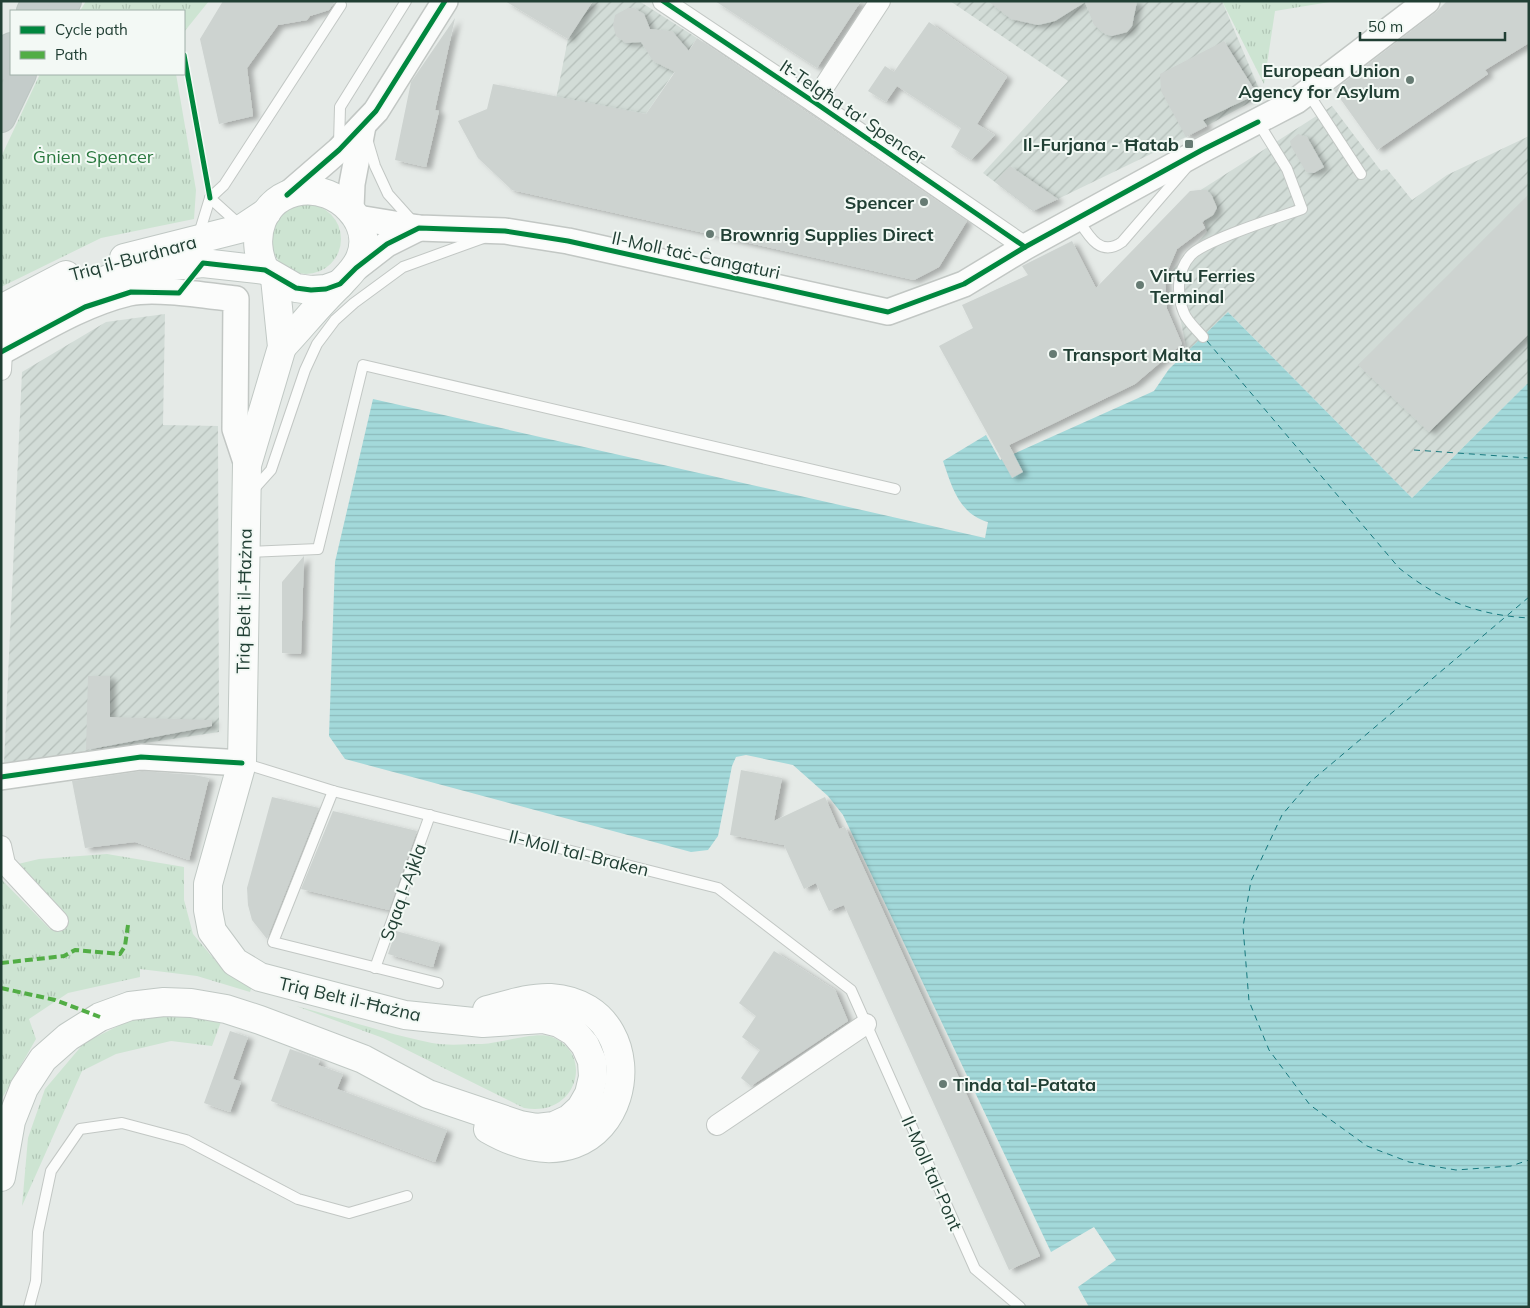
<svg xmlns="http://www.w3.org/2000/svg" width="1530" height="1308" font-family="Mulish,sans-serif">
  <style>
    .industrial { fill: url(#industrial-furrows) }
    .grass { fill: url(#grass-tufts) }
    .water { fill: url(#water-rules) }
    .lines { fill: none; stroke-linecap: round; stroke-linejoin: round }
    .ferry { stroke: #17797f; stroke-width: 1; stroke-dasharray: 6 5; stroke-linecap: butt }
    .building { fill: #cdd3d0; filter: url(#shadow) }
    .service-casing { stroke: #c2c7c4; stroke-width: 12 }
    .minor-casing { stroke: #c2c7c4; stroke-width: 22 }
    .tertiary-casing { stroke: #c2c7c4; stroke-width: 28 }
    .secondary-casing { stroke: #c0c8c4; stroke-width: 30 }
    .trunk-casing { stroke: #bcc6c2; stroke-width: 30 }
    .service { stroke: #fbfcfb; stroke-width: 10 }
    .minor { stroke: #fbfcfb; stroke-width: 20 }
    .tertiary { stroke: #fbfcfb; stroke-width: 25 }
    .secondary { stroke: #fbfcfb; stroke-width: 28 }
    .trunk { stroke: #c4ccca; stroke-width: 28 }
    .quiet { stroke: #52ad45; stroke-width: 4; stroke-dasharray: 8 4; stroke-linecap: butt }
    .cycleway-casing { stroke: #f3f9f5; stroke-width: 8 }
    .cycleway { stroke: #00873e; stroke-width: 5 }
    .poi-dot { fill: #667b73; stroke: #f3f9f5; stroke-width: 2 }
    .labels { text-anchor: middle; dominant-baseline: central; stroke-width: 4; stroke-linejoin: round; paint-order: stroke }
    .poi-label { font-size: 18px; font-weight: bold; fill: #213f34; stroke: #f3f9f5; text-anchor: start }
    .street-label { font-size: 18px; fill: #213f34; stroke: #f3f9f5 }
    .park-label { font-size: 18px; fill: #29783e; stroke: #f3f9f5 }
  </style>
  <defs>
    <pattern id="industrial-furrows" width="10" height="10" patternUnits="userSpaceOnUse" patternTransform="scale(1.25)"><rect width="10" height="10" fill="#d2dcd7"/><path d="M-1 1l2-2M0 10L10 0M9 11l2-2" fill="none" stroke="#b4beb9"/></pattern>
    <pattern id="grass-tufts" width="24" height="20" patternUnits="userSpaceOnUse" patternTransform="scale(1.25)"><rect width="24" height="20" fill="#cde4d2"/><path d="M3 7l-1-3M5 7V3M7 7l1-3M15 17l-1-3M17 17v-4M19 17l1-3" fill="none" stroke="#b0c5b5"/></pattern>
    <pattern id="water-rules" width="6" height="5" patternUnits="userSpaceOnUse" patternTransform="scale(1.25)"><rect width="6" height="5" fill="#a3d9da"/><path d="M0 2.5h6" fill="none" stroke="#8cbbbc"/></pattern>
    <filter id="shadow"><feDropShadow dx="5.5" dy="3" stdDeviation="2.5" flood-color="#0004"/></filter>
  </defs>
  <rect width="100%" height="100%" fill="#e5eae7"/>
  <g class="industrial">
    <path d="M593,1H639L697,38L646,114L556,99L568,39Z"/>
    <path d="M950,1H1222L1262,96L1186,137L1033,211L983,173L1068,81Z"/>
    <path d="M1332,106L1381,171L1387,169L1412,200L1447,175L1529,136V382L1412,498L1228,312L1187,352L1171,272L1207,232L1196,193Z"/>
    <path d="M165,314L163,425L218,426L219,732L4,764L22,372L106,322Z"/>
  </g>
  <g class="grass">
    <path d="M86,1H209L184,32V11H80Z"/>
    <path d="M1222,1H1336L1275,11L1264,84Z"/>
    <path d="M40,74H176L196,190L194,219L101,238L1,287V157Z"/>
    <circle cx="306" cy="239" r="35"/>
    <path d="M107,854L184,867V900L193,934L219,965L253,983L250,992L197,976L140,969V977L68,993L29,1019L36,1039L1,1100V879L50,929L66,917L18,864L39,859Z"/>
    <path d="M296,1006C341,1018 387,1034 432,1043C448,1046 465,1044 482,1044C502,1043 536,1031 552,1037C595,1054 577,1118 524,1108L383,1038Z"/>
    <path d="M186,1011L222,1019L212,1046L171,1041L116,1054L82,1071L22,1206L28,1138L45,1089L84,1043L134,1018Z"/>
  </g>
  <path class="water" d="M1228,312L1412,498L1529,382V1307H1089L1078,1287L1116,1260L1094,1227L1051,1252L843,815L828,796L793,765L746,755L736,757L732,766L718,836L708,850L691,852L345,759L329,736L335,562L373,399L985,538L988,522C959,514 952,487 943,461L986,435L1000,460L1154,391L1169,369Z"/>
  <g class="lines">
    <g class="ferry">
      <path d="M1207,341L1399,568C1439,600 1477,615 1529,618"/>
      <path d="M1414,450L1529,458"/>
      <path d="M1529,597L1310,782L1282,815L1251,881L1243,927L1249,1001L1269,1050L1310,1105L1367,1146L1409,1162L1456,1170L1511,1166L1529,1160"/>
    </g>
  </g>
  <g class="building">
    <path d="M223,1H335L329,10L310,16L307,20L278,25L247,68L253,116L219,124L200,39Z"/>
    <path d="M505,1H593L568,39Z"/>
    <path d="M715,1H861L817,68Z"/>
    <path d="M988,1H1137L1132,26L1127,32L1112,36L1105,34L1094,25L1085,2L1055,21L1038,25L1011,19Z"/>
    <path d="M1447,1H1529V43L1485,70L1488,74L1377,150L1334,90L1436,12Z"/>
    <path d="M628,8H634L644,14L650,29L672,31L689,51L697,38L967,221L939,267L914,280L512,190L478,158L458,121L487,109L493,84L646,114L675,72L653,61L641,42L626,43L616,36L613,25L615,15Z"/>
    <path d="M455,18L435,110L439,111L426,167L395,160L411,82Z"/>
    <path d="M929,22L1007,77L977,124L995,135L971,160L951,147L961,128L897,86L886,102L868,91L885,66L894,72Z"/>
    <path d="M1224,41L1257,94L1203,120L1207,126L1186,137L1161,91L1160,74Z"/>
    <path d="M1298,134L1307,137L1324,167L1314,173L1306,172L1291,146L1290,141Z"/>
    <path d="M1010,166L1058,199L1033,211L995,182Z"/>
    <path d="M1199,190H1207L1212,196L1217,208L1213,215L1202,222L1205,228L1177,249L1165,277L1167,309L1182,344L1135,384L1009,445L1023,472L1012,478L939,346L973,328L962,305L1028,275L1022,266L1072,241L1096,288L1190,191Z"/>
    <path d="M1529,194V334L1429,432L1358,365Z"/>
    <path d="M304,556L301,654L282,653V582Z"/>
    <path d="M88,676H110V717L212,720V726L86,750Z"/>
    <path d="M741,770L782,778L774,821L825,797L839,829L845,827L1040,1256L1009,1270L844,905L829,911L816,883L804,889L784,845L730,835Z"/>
    <path d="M142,771L194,775L209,778L189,860L135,842L85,848L72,781Z"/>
    <path d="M272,797L319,808L267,939L252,920L248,905L247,888Z"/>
    <path d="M333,811L417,831L389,910L301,889Z"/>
    <path d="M396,931L440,943L433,967L388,954Z"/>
    <path d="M774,951L835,990L848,1021L751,1086L741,1078L760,1050L742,1037L756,1016L739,1003Z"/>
    <path d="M230,1031L248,1037L233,1079L241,1082L230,1112L204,1103Z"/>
    <path d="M290,1049L320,1060L318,1065L343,1074L337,1089L447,1130L435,1162L271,1101Z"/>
  </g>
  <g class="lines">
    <g class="service-casing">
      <g id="service">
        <path d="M1308,93L1361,174"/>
        <path d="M367,139L375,166L388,194L414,223"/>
        <path d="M339,144L340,107L406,1"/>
        <path d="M210,198L241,226"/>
        <path d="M1078,219C1088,235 1100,258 1122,242L1186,168"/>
        <path d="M198,237L210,198L224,185L341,5"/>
        <path d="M1203,337C1197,330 1187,321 1184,313C1176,294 1177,270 1191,255C1205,240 1279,217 1302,209L1287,169L1258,122"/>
        <path d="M253,490L271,470L305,370L317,344L335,320L354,303L403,267L483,238"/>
        <path d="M248,552L318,549L363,365L895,489"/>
        <path d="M243,763L333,791L718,888L851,990L975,1269L1020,1307"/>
        <path d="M333,791L273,942L438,983"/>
        <path d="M375,968L430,815"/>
        <path d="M29,1307L36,1281L38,1232L51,1171L80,1129L122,1123L186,1140L298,1199L349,1213L407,1196"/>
      </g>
    </g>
    <g class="minor-casing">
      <g id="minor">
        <path d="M663,1L814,102L1025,247"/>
        <path d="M814,102L880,1"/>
        <path d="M1,370L2,352"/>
        <path d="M1,846L5,864L58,921"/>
        <path d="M717,1125L866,1024"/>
      </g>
    </g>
    <g class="tertiary-casing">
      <g id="tertiary">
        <path d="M287,195L339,150L376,111L445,1"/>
        <path d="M351,208L352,184L363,126"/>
        <path d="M358,218L419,228L505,231L568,241L888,312L964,284L1025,247L1202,150L1296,101L1427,1"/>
        <path d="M356,268L387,244L419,228"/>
        <path d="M1,352C42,330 83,304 129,293C155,287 209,296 236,299L235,429L247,465"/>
        <path d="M1,777L141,757L242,763"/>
      </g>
    </g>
    <g class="secondary-casing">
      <g id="secondary">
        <path d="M124,258L243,228L267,212"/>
        <path d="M265,270C249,238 261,197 301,191C337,186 375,222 360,258C355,270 347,276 339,285C319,304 301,327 282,347"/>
        <path d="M1,309L66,275"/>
        <path d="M1,332L77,291L132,270L203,263L265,270L296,288L311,290L326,289L340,284"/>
        <path d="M487,1010C507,1005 530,997 551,998C669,1006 629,1210 488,1129"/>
        <path d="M1,1177L11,1121L24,1088L43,1059L68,1037L100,1017L130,1006L164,1002L191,1003L226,1009L260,1020L363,1059L428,1094L520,1125L537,1128L554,1126L569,1119L581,1108L589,1094L593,1077L592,1061L585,1045L574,1032L559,1023L543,1019L483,1023L405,1015L260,977L235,962L212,931L208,910V884L242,763L247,465L282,347L275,278"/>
      </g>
    </g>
    <g class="trunk-casing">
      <g id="trunk">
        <path d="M31,11L36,1"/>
        <path d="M61,11L67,1"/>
        <path d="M1,66L11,47"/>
        <path d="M1,118L22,74"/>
      </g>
    </g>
    <use href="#service" class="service"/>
    <use href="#minor" class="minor"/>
    <use href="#tertiary" class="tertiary"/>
    <use href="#secondary" class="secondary"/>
    <use href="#trunk" class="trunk"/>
    <g class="quiet">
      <path d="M1,963L64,956L75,950L120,954L125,946L128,925"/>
      <path d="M1,988L55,1000L100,1017"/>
    </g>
    <g class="cycleway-casing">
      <g id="cycleway">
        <path d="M663,1L814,102L1025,247"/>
        <path d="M184,55L210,198"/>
        <path d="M287,195L339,150L376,111L445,1"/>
        <path d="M1,352L85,307L131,292L179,293L203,263L265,270L296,288L311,290L326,289L340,284L356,268L387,244L419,228L505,231L568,241L888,312L964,284L1025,247L1202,150L1258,122"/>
        <path d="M1,777L141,757L242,763"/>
      </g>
    </g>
    <use href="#cycleway" class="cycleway"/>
  </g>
  <g class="poi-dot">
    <circle cx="1410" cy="80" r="5"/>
    <rect x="1184" y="139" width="10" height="10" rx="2.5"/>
    <circle cx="924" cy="202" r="5"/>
    <circle cx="710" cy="234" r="5"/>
    <circle cx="1140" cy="285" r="5"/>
    <circle cx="1053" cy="354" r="5"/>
    <circle cx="943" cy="1084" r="5"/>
  </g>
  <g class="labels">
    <g class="poi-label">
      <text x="1400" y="70" text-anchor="end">European Union<tspan x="1400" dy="21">Agency for Asylum</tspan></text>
      <text x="1179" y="144" text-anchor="end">Il-Furjana - Ħatab</text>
      <text x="914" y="202" text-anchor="end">Spencer</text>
      <text x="720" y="234">Brownrig Supplies Direct</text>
      <text x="1150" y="275">Virtu Ferries<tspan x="1150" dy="21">Terminal</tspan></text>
      <text x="1063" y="354">Transport Malta</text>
      <text x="953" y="1084">Tinda tal-Patata</text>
    </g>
    <g class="street-label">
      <text transform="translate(853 112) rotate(34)">It-Telgħa ta' Spencer</text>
      <text transform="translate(696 255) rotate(12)">Il-Moll taċ-Ċangaturi</text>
      <text transform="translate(133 258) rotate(-15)">Triq il-Burdnara</text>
      <text transform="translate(244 601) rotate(-89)">Triq Belt il-Ħażna</text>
      <text transform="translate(579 853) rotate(14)">Il-Moll tal-Braken</text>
      <text transform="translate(403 892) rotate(-70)">Sqaq l-Ajkla</text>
      <text transform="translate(350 999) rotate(13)">Triq Belt il-Ħażna</text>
      <text transform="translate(932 1173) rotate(66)">Il-Moll tal-Pont</text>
    </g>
    <g class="park-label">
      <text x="93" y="156">Ġnien Spencer</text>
    </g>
  </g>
  <rect width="1530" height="1308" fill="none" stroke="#213f34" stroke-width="5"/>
  <rect x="10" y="10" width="175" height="65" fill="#f3f9f5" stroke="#9fafa8"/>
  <rect x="20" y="26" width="25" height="8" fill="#00873e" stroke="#9fafa8"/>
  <text x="55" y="35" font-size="15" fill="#213f34">Cycle path</text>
  <rect x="20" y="51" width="25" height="8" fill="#52ad45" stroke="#9fafa8"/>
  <text x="55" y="60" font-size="15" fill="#213f34">Path</text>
  <path d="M1360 32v8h145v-8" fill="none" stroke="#213f34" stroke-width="2.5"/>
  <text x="1368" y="32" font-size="15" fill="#213f34" stroke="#f3f9f5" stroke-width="4" paint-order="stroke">50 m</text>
</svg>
